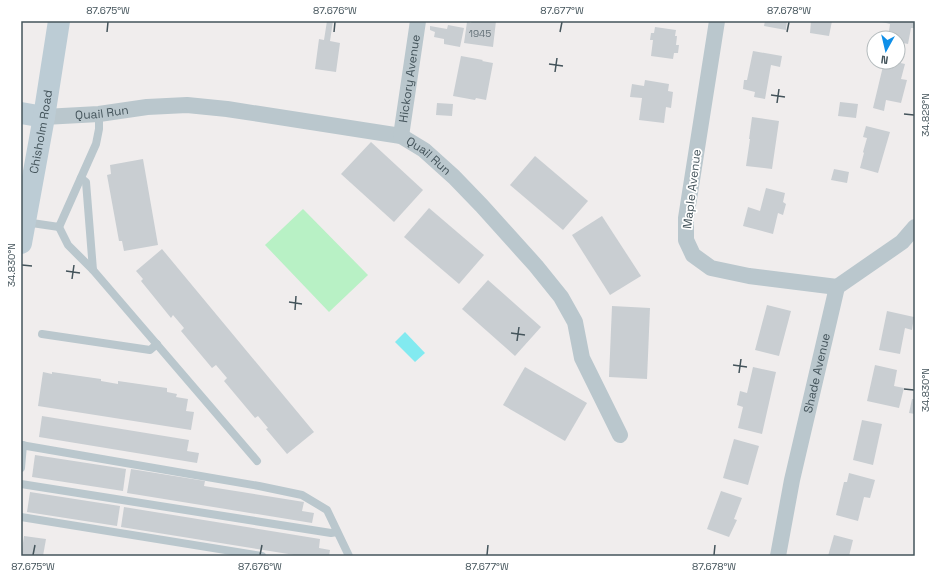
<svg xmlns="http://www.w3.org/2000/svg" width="936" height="577" font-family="'Space Grotesk',sans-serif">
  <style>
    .green { fill: #b8f1c5 }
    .water { fill: #82eaf0 }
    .building { fill: #c9ced2 }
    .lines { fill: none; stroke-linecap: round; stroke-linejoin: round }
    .lane { stroke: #bac7cd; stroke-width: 8 }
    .street { stroke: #bac7cd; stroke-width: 16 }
    .secondary { stroke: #bcccd5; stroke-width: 22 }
    .ticks { fill: none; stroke: #44545b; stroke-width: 1.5 }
    .labels { text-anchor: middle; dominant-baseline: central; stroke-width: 3.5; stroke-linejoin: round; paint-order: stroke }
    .number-label { font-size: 10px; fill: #657279 }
    .street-label { font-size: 12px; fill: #44545b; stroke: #fff }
    .neatline { fill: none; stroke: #44545b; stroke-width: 1.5 }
    .ticks-label { font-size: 10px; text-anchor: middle; fill: #44545b }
  </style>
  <rect width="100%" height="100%" fill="#f0eded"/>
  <path class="green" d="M303,209L368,275L329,312L265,245Z"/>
  <path class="water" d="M405,332L425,353L415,362L395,342Z"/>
  <g class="building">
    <path d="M327,21H333L330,41L340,43L336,72L315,69L319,39L324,40Z"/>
    <path d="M472,21H496L493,47L464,43L467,22L471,23Z"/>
    <path d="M765,21H787L786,30L764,26Z"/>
    <path d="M811,21H832L829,36L810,33Z"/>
    <path d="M882,21H913V23H915L914,28H911L908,44L898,42V38H888L890,24L882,22Z"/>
    <path d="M448,25L464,28L460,47L444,44V39L434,37L435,32L430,30V26L447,29Z"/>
    <path d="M655,27L676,30L675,36H677L676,45H679L678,53H674L673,59L651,56L653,40H650L651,33H654Z"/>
    <path d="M753,51L782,56L780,67L771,65L765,99L754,97L755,92L743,89L744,80H747Z"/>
    <path d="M461,56L483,60L482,61L493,63L486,100L476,98L475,100L453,96Z"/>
    <path d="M884,62H896L905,64L901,79L907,80L901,103L886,100L884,111L873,108Z"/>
    <path d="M645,80L669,84L668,91L673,92L671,108L666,107L664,123L639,120L642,98L630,97L632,84L644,86Z"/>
    <path d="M840,102L858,104L856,118L838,116Z"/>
    <path d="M437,103L453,104L452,116L436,115Z"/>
    <path d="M752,117L779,121L772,169L746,166L750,139H749Z"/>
    <path d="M866,126L890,132L878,173L860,168L864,153L863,152L867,138L863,137Z"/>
    <path d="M371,142L423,190L394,222L341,174Z"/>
    <path d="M535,156L588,201L563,230L510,185Z"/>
    <path d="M143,159L158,245L124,251L122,241H119L107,175L111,174L110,165Z"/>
    <path d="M834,169L849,172L847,183L831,180Z"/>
    <path d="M766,188L785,193L783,202L786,204L783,215L778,213L773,234L743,226L748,207L760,211Z"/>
    <path d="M429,208L484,255L459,284L404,237Z"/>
    <path d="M602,216L641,276L610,295L572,235Z"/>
    <path d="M162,249L314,432L287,454L266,429L268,428L258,416L255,418L224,381L227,378L216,365L212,368L181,331L184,328L173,315L171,318L141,281L143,279L136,271Z"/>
    <path d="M488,280L541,327L515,356L462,309Z"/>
    <path d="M767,305L791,311L779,356L755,350Z"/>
    <path d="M612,306L650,308L647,379L609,377Z"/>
    <path d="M887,311L914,317L912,330L905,328L900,354L879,350Z"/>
    <path d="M875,365L897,370L894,386L904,388L899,408L867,401Z"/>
    <path d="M525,367L587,403L565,441L503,405Z"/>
    <path d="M753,367L776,372L762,434L738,428L743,407L737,405L740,391L747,393Z"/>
    <path d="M43,372L52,374V372L101,379V381L118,384V381L167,388V392L177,394L176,397L188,399L186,411L194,412L191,430L38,406Z"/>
    <path d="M912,399H915V414L909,413Z"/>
    <path d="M42,416L189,440L187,451L199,453L197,463L39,437Z"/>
    <path d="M862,420L882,424L873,465L853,460Z"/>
    <path d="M734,439L759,446L748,485L723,478Z"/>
    <path d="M35,455L126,469L123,491L32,477Z"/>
    <path d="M131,469L205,481L204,486L304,502L302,511L314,513L312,523L127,493Z"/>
    <path d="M849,473L875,480L870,498L864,497L858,521L836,515L844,482H847Z"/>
    <path d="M721,491L742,498L734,519L737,520L729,537L707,529Z"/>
    <path d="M30,492L120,506L117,526L27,512Z"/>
    <path d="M124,507L320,539L319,548L330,550L329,556H301L121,527Z"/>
    <path d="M834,535L853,540L849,556H828Z"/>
    <path d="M24,536L46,539L43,556H21Z"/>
  </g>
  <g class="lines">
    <g class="lane">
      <path d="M81,178L86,182L93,270L257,461"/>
      <path d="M25,222L59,227L96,144L99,129V114"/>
      <path d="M59,227L68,245L93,270"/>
      <path d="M42,334L150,350L157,344"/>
      <path d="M21,445L259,486L302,495L327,510L349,556"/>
      <path d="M21,468L23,445"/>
      <path d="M21,484L331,533L337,532"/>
      <path d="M21,517L262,556"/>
    </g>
    <g class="street">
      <path d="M717,21L686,218V240L693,255L711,268L749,276L837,287"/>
      <path id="s1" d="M44,117L99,114L147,107L187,105L227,109L401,136L424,150L454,177L482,206L536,266L561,297L575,322L582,358L620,435"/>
      <path id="s2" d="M401,136L418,21"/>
      <path id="s3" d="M778,556L792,480L837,287L902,242L915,227"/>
    </g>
    <g class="secondary">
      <path d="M21,113L44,117"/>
      <path id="s4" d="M21,243L44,117L59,21"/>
    </g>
  </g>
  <path class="ticks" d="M107,32L108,22M334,32L335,22M560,32L562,22M787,32L789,22M549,64L563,66M555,72L557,58M771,95L785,97M777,103L779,89M904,114L914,115M22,265L32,266M66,271L80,273M72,279L74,265M289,302L302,304M295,310L296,296M511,333L525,335M517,341L519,327M733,365L747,367M739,373L741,359M904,389L914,390M33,555L35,545M260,555L262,545M487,555L488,545M714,555L715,545"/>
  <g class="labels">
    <g class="number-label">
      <text x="480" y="33">1945</text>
    </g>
    <g class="street-label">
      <text stroke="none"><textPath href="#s2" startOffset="58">Hickory Avenue</textPath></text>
      <text stroke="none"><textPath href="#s1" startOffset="58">Quail Run</textPath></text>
      <text stroke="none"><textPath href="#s4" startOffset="113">Chisholm Road</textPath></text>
      <text stroke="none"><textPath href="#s1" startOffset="394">Quail Run</textPath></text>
      <text transform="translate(692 189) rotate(-83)">Maple Avenue</text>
      <text stroke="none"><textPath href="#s3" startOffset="187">Shade Avenue</textPath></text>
    </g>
  </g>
  <rect width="936" height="577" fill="none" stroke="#ffffff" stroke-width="44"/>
  <g transform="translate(886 50) rotate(188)"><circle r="19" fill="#ffffff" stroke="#b4bbbd"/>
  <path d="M0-3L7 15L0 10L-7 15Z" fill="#0f8fe8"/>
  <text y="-6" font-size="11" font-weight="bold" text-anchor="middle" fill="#44545b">N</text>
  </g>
  <rect x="22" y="22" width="892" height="533" class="neatline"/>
  <g class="ticks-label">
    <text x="108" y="14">87.675°W</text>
    <text x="335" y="14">87.676°W</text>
    <text x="562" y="14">87.677°W</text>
    <text x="789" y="14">87.678°W</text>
    <text transform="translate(925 115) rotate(-90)" y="4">34.829°N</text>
    <text transform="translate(11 265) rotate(-90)" y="4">34.830°N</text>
    <text transform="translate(925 390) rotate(-90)" y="4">34.830°N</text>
    <text x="33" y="570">87.675°W</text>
    <text x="260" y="570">87.676°W</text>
    <text x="487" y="570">87.677°W</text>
    <text x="714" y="570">87.678°W</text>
  </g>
</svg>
